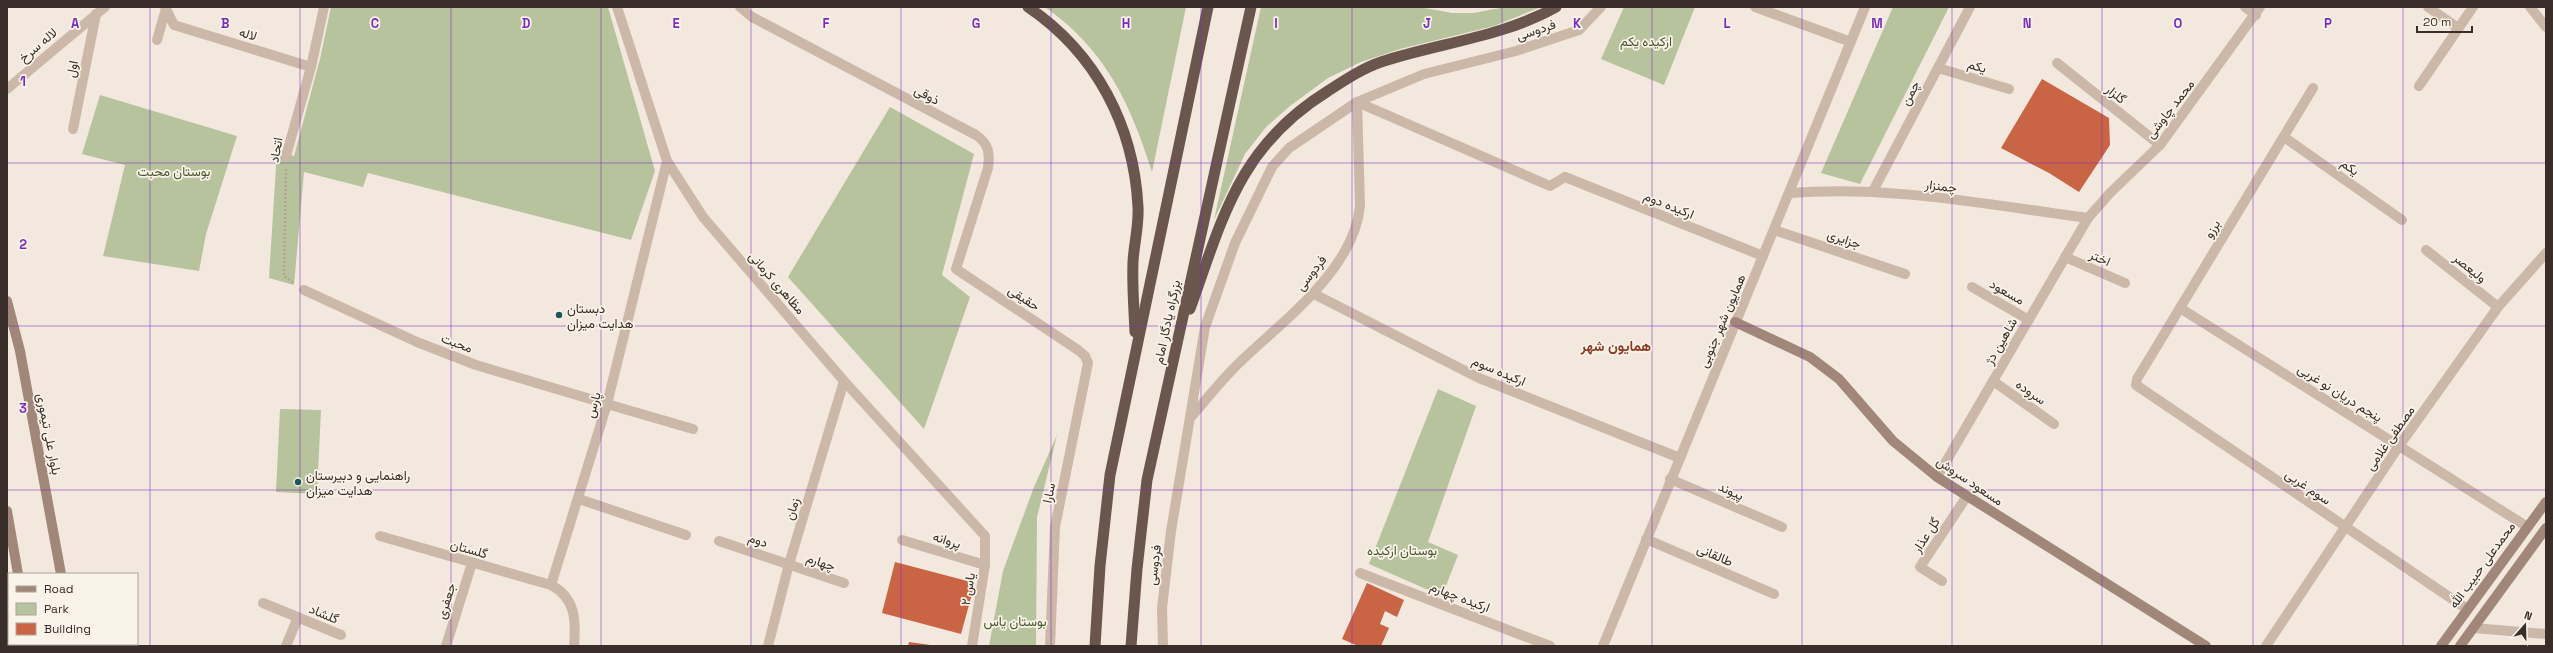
<svg xmlns="http://www.w3.org/2000/svg" width="2553" height="653" font-family="'Space Grotesk',Vazirmatn,sans-serif">
  <style>
    .green { fill: #b6c39c }
    .building { fill: #c96444 }
    .lines { fill: none; stroke-linecap: round; stroke-linejoin: round }
    .path { stroke: #b8a292; stroke-width: 2.5; stroke-dasharray: 2 2; stroke-linecap: butt }
    .service { stroke: #ccb8a8; stroke-width: 10 }
    .minor { stroke: #ccb8a8; stroke-width: 10 }
    .tertiary { stroke: #ccb8a8; stroke-width: 10 }
    .secondary { stroke: #a08779; stroke-width: 10 }
    .trunk { stroke: #6a564c; stroke-width: 11 }
    .grid { fill: none; stroke: #7b2cbf; stroke-width: 1; stroke-opacity: 0.55 }
    .poi-dot { fill: #1c575b; stroke: #faf3e9; stroke-width: 1.5 }
    .labels { text-anchor: middle; dominant-baseline: central; stroke-width: 3.5; stroke-linejoin: round; paint-order: stroke }
    .street-label { font-size: 13px; fill: #382d28; stroke: #faf3e9 }
    .park-label { font-size: 13px; fill: #47572b; stroke: #faf3e9 }
    .poi-label { font-size: 13px; fill: #382d28; stroke: #faf3e9; text-anchor: start }
    .neighbourhood-label { font-size: 14px; font-weight: bold; fill: #8a381f; stroke: #faf3e9 }
    .grid-label { font-size: 13px; text-anchor: middle; font-weight: bold; fill: #7b2cbf; stroke: #faf3e9; stroke-width: 3.5; stroke-linejoin: round; paint-order: stroke }
  </style>
  <rect width="100%" height="100%" fill="#f3e8dd"/>
  <g class="green">
    <path d="M331,7H608L655,171L631,240L368,173L363,187L304,172L294,285L269,278L277,151L294,156L320,59Z"/>
    <path d="M1045,7H1186L1152,172C1130,103 1106,50 1045,7Z"/>
    <path d="M1261,7H1419L1452,13H1473L1506,7H1541L1494,26L1400,49L1361,62L1328,78L1290,106L1266,127L1245,154L1214,220Z"/>
    <path d="M1624,7H1695L1664,85L1601,59Z"/>
    <path d="M1893,7H1949L1860,184L1821,173Z"/>
    <path d="M100,95L237,136L206,234L199,271L103,256L125,165L82,154Z"/>
    <path d="M890,107L974,154L942,275L970,297L924,429L788,277Z"/>
    <path d="M1438,389L1476,406L1428,542L1458,555L1442,596L1369,564Z"/>
    <path d="M280,409L321,410L317,494L276,492Z"/>
    <path d="M1057,435L1037,517L1036,646H989L1003,571L1034,487Z"/>
  </g>
  <g class="building">
    <path d="M2042,79L2109,118L2110,145L2079,192L2049,173L2001,148Z"/>
    <path d="M895,562L975,583L961,634L882,613Z"/>
    <path d="M1367,583L1404,600L1397,617L1385,611L1380,624L1389,628L1381,646H1358L1342,639Z"/>
    <path d="M909,642L930,645L929,646H908Z"/>
  </g>
  <g class="lines">
    <path class="path" d="M286,169L284,276L294,283"/>
    <g class="service">
      <path d="M2245,7L2256,15"/>
      <path d="M2428,7L2458,28"/>
      <path d="M157,40L165,12"/>
      <path d="M2057,63L2160,145"/>
      <path d="M1938,68L2009,89"/>
      <path d="M1357,102L1550,186L1565,177"/>
      <path d="M1774,230L1905,274"/>
      <path d="M2426,250L2498,307"/>
      <path d="M2065,257L2125,283"/>
      <path d="M1972,287L2029,320"/>
      <path d="M1993,381L2054,424"/>
      <path d="M607,404L693,429"/>
      <path d="M1670,479L1782,527"/>
      <path d="M579,499L686,535"/>
      <path d="M1646,539L1774,594"/>
      <path d="M902,540L985,565"/>
      <path d="M719,541L844,583"/>
      <path d="M1942,581L1920,567L1967,496"/>
    </g>
    <g class="minor">
      <path d="M165,7L174,25L311,67"/>
      <path d="M617,7L667,161L703,217L844,381L985,536V565L972,646"/>
      <path d="M740,7L752,17L976,135C989,144 990,153 988,168L956,269L1078,350L1085,356L1088,363L1055,527L1050,646"/>
      <path d="M1755,7L1851,42"/>
      <path d="M2530,7L2546,27"/>
      <path d="M2419,86L2473,7"/>
      <path d="M2313,88L2137,379L2136,385L2467,609"/>
      <path d="M7,89L105,7"/>
      <path d="M73,129L96,14"/>
      <path d="M2284,137L2402,220"/>
      <path d="M286,156L311,67L324,7"/>
      <path d="M1565,177L1763,256"/>
      <path d="M1873,191L1970,7"/>
      <path d="M1790,193C1889,185 1989,205 2088,218"/>
      <path d="M304,290L417,342L476,365L607,404"/>
      <path d="M1314,294L1479,378L1680,458"/>
      <path d="M2180,308L2526,526"/>
      <path d="M1191,417C1205,401 1219,383 1235,367C1278,324 1355,271 1360,205L1357,102"/>
      <path d="M1937,477L2088,218L2110,193L2160,145L2260,7"/>
      <path d="M380,536L551,585C576,598 576,621 574,646"/>
      <path d="M1360,573L1550,646"/>
      <path d="M551,585L607,404L667,161"/>
      <path d="M263,603L341,635"/>
      <path d="M2474,628L2546,634"/>
      <path d="M286,646L298,617"/>
      <path d="M446,646L472,563"/>
      <path d="M768,646L789,564L844,381"/>
      <path d="M1163,646L1162,608L1171,531L1205,327L1235,243L1272,167L1289,148L1357,102L1424,74L1516,51L1579,30L1601,7"/>
      <path d="M2266,646L2399,446L2498,307L2546,253"/>
    </g>
    <path class="tertiary" d="M1603,646L1865,7"/>
    <g class="secondary">
      <path d="M7,301L20,351L61,574"/>
      <path d="M1735,322L1810,357L1839,379L1893,441L1937,477L2206,646"/>
      <path d="M7,511L18,574"/>
      <path d="M27,644L28,646"/>
      <path d="M72,644L73,646"/>
      <path d="M2441,646L2546,502"/>
      <path d="M2460,646L2546,528"/>
    </g>
    <g class="trunk">
      <path d="M1028,7C1096,53 1134,126 1138,207C1139,226 1134,243 1133,262C1132,285 1134,309 1135,332"/>
      <path d="M1190,309C1223,217 1239,146 1328,91C1345,80 1363,68 1381,62C1439,43 1503,37 1556,7"/>
      <path d="M1095,646L1100,566L1110,475L1208,7"/>
      <path d="M1131,646L1137,569L1147,480L1251,7"/>
    </g>
  </g>
  <path class="grid" d="M150,7V646M300,7V646M451,7V646M601,7V646M751,7V646M901,7V646M1051,7V646M1201,7V646M1352,7V646M1502,7V646M1652,7V646M1802,7V646M1952,7V646M2102,7V646M2253,7V646M2403,7V646M7,163H2546M7,326H2546M7,490H2546"/>
  <g class="poi-dot">
    <circle cx="559" cy="315" r="4"/>
    <circle cx="298" cy="482" r="4"/>
  </g>
  <g class="labels">
    <g class="street-label">
      <text transform="translate(1536 30) rotate(-18)">فردوسی</text>
      <text transform="translate(248 34) rotate(17)">لاله</text>
      <text transform="translate(38 45) rotate(-40)">لاله سرخ</text>
      <text transform="translate(1977 66) rotate(16)">یکم</text>
      <text transform="translate(72 69) rotate(-79)">اول</text>
      <text transform="translate(1910 93) rotate(-62)">چمن</text>
      <text transform="translate(2116 94) rotate(39)">گلزار</text>
      <text transform="translate(927 95) rotate(28)">ذوقی</text>
      <text transform="translate(2170 109) rotate(-52)">محمد چاوشی</text>
      <text transform="translate(276 150) rotate(-80)">اتحاد</text>
      <text transform="translate(2350 167) rotate(35)">یکم</text>
      <text transform="translate(1941 186) rotate(7)">چمنزار</text>
      <text transform="translate(1669 205) rotate(22)">ارکیده دوم</text>
      <text transform="translate(2212 229) rotate(-59)">برزو</text>
      <text transform="translate(1844 239) rotate(18)">جزایری</text>
      <text transform="translate(2100 258) rotate(24)">اختر</text>
      <text transform="translate(2470 268) rotate(39)">ولیعصر</text>
      <text transform="translate(1311 273) rotate(-52)">فردوسی</text>
      <text transform="translate(777 283) rotate(49)">مظاهری کرمانی</text>
      <text transform="translate(2007 292) rotate(30)">مسعود</text>
      <text transform="translate(1024 298) rotate(33)">حقیقی</text>
      <text transform="translate(1722 321) rotate(-67)">همایون‌ شهر جنوبی</text>
      <text transform="translate(1167 322) rotate(-78)">بزرگراه یادگار امام</text>
      <text transform="translate(2001 341) rotate(-60)">شاهین دژ</text>
      <text transform="translate(457 343) rotate(21)">محبت</text>
      <text transform="translate(1499 371) rotate(23)">ارکیده سوم</text>
      <text transform="translate(2031 392) rotate(35)">سروده</text>
      <text transform="translate(2340 393) rotate(32)">پنجم دریان‌ نو غربی</text>
      <text transform="translate(593 405) rotate(-74)">پارس</text>
      <text transform="translate(49 434) rotate(79)">بلوار علی تیموری</text>
      <text transform="translate(2390 438) rotate(-55)">مصطفی غلامی</text>
      <text transform="translate(1970 481) rotate(34)">مسعود سروش</text>
      <text transform="translate(2308 487) rotate(34)">سوم غربی</text>
      <text transform="translate(1731 491) rotate(24)">پیوند</text>
      <text transform="translate(1049 493) rotate(-78)">سارا</text>
      <text transform="translate(792 509) rotate(-73)">زمان</text>
      <text transform="translate(1926 535) rotate(-57)">گل عذار</text>
      <text transform="translate(758 540) rotate(18)">دوم</text>
      <text transform="translate(947 540) rotate(17)">پروانه</text>
      <text transform="translate(469 549) rotate(16)">گلستان</text>
      <text transform="translate(1715 555) rotate(23)">طالقانی</text>
      <text transform="translate(821 562) rotate(19)">چهارم</text>
      <text transform="translate(1154 565) rotate(-83)">فردوسی</text>
      <text transform="translate(2482 565) rotate(-54)">محمدعلی حبیب الله</text>
      <text transform="translate(968 589) rotate(-81)">یاس ۲</text>
      <text transform="translate(1460 597) rotate(21)">ارکیده چهارم</text>
      <text transform="translate(446 601) rotate(-73)">جعفری</text>
      <text transform="translate(324 614) rotate(23)">گلشاد</text>
    </g>
    <g class="park-label">
      <text x="1646" y="41">ارکیده یکم</text>
      <text x="174" y="171">بوستان محبت</text>
      <text x="1402" y="550">بوستان ارکیده</text>
      <text x="1015" y="621">بوستان یاس</text>
    </g>
    <g class="poi-label">
      <text x="567" y="308">دبستان<tspan x="567" dy="15">هدایت میزان</tspan></text>
      <text x="306" y="475">راهنمایی و دبیرستان<tspan x="306" dy="15">هدایت میزان</tspan></text>
    </g>
    <g class="neighbourhood-label">
      <text x="1616" y="346">همایون شهر</text>
    </g>
  </g>
  <g class="grid-label">
    <text x="75" y="28">A</text>
    <text x="225" y="28">B</text>
    <text x="375" y="28">C</text>
    <text x="526" y="28">D</text>
    <text x="676" y="28">E</text>
    <text x="826" y="28">F</text>
    <text x="976" y="28">G</text>
    <text x="1126" y="28">H</text>
    <text x="1276" y="28">I</text>
    <text x="1427" y="28">J</text>
    <text x="1577" y="28">K</text>
    <text x="1727" y="28">L</text>
    <text x="1877" y="28">M</text>
    <text x="2027" y="28">N</text>
    <text x="2178" y="28">O</text>
    <text x="2328" y="28">P</text>
    <text x="23" y="86">1</text>
    <text x="23" y="249">2</text>
    <text x="23" y="413">3</text>
  </g>
  <rect width="2553" height="653" fill="none" stroke="#382d28" stroke-width="16"/>
  <rect x="8" y="573" width="130" height="72" fill="#faf3e9" stroke="#aca49c"/>
  <rect x="16" y="586" width="20" height="6" fill="#a08779" stroke="#aca49c"/>
  <text x="44" y="593" font-size="12" fill="#382d28">Road</text>
  <rect x="16" y="603" width="20" height="12" fill="#b6c39c" stroke="#aca49c"/>
  <text x="44" y="613" font-size="12" fill="#382d28">Park</text>
  <rect x="16" y="623" width="20" height="12" fill="#c96444" stroke="#aca49c"/>
  <text x="44" y="633" font-size="12" fill="#382d28">Building</text>
  <g transform="translate(2525 625) rotate(20)" stroke="#faf3e9" stroke-width="3" paint-order="stroke">
  <path d="M0-3L7 15L0 10L-7 15Z" fill="#382d28"/>
  <text y="-6" font-size="11" font-weight="bold" text-anchor="middle" fill="#382d28">N</text>
  </g>
  <path d="M2417 26v6h55v-6" fill="none" stroke="#382d28" stroke-width="2"/>
  <text x="2423" y="26" font-size="12" fill="#382d28" stroke="#faf3e9" stroke-width="3" paint-order="stroke">20 m</text>
</svg>
